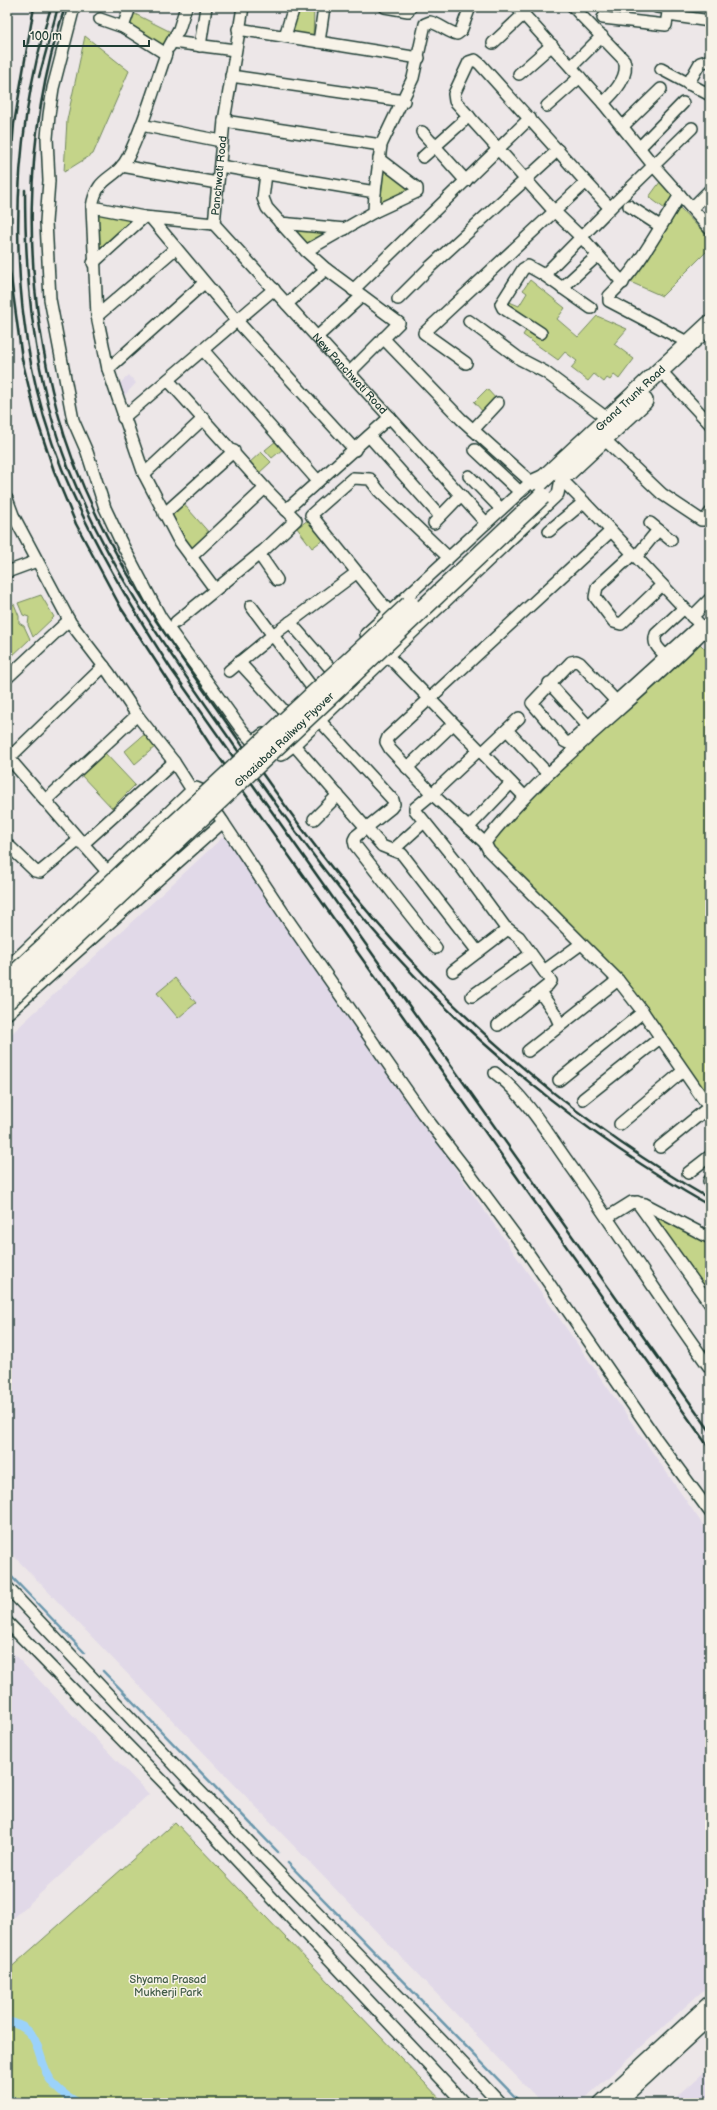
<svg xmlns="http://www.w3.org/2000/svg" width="717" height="2110" font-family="'Balsamiq Sans',sans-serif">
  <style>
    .built { fill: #e1d9e8 }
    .green { fill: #c4d489; stroke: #72885e }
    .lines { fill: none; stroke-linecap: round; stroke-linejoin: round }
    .stream { stroke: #6996ab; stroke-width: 2.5 }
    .canal { stroke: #9bd2fa; stroke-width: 9 }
    .minor-casing { stroke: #1f3d34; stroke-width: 14 }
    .major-casing { stroke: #1f3d34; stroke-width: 17 }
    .highway-casing { stroke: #1f3d34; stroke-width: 20 }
    .minor { stroke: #f7f3e8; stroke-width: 11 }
    .major { stroke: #f7f3e8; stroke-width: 14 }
    .highway { stroke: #f7f3e8; stroke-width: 17 }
    .rail { stroke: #1f3d34; stroke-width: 2.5 }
    .highway-bridge-casing { stroke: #1f3d34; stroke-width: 20; stroke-linecap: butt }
    .highway-bridge { stroke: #f7f3e8; stroke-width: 17 }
    .labels { text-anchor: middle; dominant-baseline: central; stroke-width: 3; stroke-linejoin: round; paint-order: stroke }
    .street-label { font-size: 11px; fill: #1f3d34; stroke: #f7f3e8 }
    .park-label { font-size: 11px; fill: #405b45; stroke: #f7f3e8 }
  </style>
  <rect width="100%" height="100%" fill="#ede7e8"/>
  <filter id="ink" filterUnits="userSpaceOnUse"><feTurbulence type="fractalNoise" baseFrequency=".025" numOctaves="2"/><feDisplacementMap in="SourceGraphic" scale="8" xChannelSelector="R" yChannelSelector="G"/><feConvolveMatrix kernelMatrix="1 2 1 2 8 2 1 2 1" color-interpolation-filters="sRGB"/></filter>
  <g filter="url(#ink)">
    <g class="built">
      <path d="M129,375L136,383L124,396L119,384Z"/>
      <path d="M224,836L710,1535V1984L580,2103H542L7,1549V1038Z"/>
      <path d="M7,1647L149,1794L7,1924Z"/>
      <path d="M710,2067V2103H670Z"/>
    </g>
    <g class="green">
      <path d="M296,7H314L313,39L288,34Z"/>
      <path d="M131,12L171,32L163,48L124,26Z"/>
      <path d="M85,36L129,71L93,154L64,172L67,120Z"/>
      <path d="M381,165L415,188L377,208Z"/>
      <path d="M660,182L676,195L665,209L649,197Z"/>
      <path d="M678,206L710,239V248L662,296L628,281Z"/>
      <path d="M98,214L137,219L97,255Z"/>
      <path d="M280,223L345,229L306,251Z"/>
      <path d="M530,280L565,308L557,319L578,337L597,316L627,329L614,344L634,359L619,379L614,375L610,380L607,378L604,382L594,374L588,381L571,368L577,361L565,352L558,360L523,335L531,323L505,306L507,301L519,306L527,293L523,290Z"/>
      <path d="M487,389L497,400L484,413L474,402Z"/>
      <path d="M276,441L283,449L272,458L265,450Z"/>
      <path d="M261,452L271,462L258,474L248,464Z"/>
      <path d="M182,502L211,535L190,553L168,514Z"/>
      <path d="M312,517L327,537L312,548L297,528Z"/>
      <path d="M41,595L54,617L33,637L28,625L29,617L23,615L18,603Z"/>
      <path d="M14,604L19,616V623L24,626L30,639L9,659L7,653V607Z"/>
      <path d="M698,642L710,654V1098L590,943L490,845L538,791Z"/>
      <path d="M146,733L156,746L135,764L125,751Z"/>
      <path d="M103,751L135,785L112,808L80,774Z"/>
      <path d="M175,978L196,1003L178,1018L157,993Z"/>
      <path d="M653,1211L710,1243V1296L654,1217Z"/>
      <path d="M175,1822L444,2103H7V1971Z"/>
    </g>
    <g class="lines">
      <g class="stream">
        <path d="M7,1572L84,1652"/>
        <path d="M103,1671L278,1852"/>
        <path d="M288,1863L521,2103"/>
      </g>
      <g class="canal">
        <path d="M7,2021C44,2030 34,2053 50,2079C57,2091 67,2096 78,2103"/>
        <path d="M7,2099L16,2103"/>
      </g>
      <g class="minor-casing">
        <g id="minor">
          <path d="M74,7L53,88L49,115L47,138L49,181L46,222L50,299L73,420L87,452L105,508L121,542L153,603L161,618L242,730L253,742L263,734"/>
          <path d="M385,7L408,11L410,7"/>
          <path d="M517,7L603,103"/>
          <path d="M573,7L624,60C630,76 615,92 603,103L653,165L710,229"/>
          <path d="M657,7L668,8"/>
          <path d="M668,15L710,21"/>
          <path d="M603,18L666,25L669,7"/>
          <path d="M100,19L123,27L166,54C154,88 144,125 128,157C116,181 97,174 92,207L97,316L108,369L144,474L178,539L215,589"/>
          <path d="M123,27L130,7"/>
          <path d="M238,29L419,58"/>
          <path d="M285,36L294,7"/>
          <path d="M172,42L235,50"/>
          <path d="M319,42L324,7"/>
          <path d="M493,43L524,14"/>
          <path d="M200,46L206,7"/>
          <path d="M169,47L179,29L186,7"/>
          <path d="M571,67L602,36"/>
          <path d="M661,69L710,95"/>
          <path d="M519,74L552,45"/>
          <path d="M231,76L404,101"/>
          <path d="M688,84L700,63L710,60"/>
          <path d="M547,106L580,77"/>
          <path d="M224,121L381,145"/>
          <path d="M141,125L221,141"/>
          <path d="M622,127L661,89"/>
          <path d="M422,132L466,181"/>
          <path d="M639,148L683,103"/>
          <path d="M423,157L469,116"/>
          <path d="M122,166L217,183"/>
          <path d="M220,166L375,192L374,212L306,251"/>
          <path d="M266,174L263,198L267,208L306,251L326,269L399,323L349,373"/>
          <path d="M586,182L480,64L475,60L469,62L454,94L455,101L554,211L586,242L623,283"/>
          <path d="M375,192L381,145L413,78L425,24L430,22C440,24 447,32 457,34L461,31L470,7"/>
          <path d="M680,195C658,230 639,268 609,296V301L689,343"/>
          <path d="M629,206L660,226"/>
          <path id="s1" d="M92,207L144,217L214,224L224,121L243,7"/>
          <path d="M692,208L710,190"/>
          <path d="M374,212L417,192V188L379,159"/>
          <path d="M151,218L237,321L355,450"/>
          <path d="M280,223L345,229"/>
          <path id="s2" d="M214,224L486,523"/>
          <path d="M93,263L144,217"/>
          <path d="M562,288L597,256"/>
          <path d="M353,290L530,118"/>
          <path d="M398,299L431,266L558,150"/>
          <path d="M287,304L326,269"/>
          <path d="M591,308L544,275L610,208"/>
          <path d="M97,316L176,248"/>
          <path d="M469,321L520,359L545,372L608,419"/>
          <path d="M541,333L503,308L501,304L523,269L528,266L544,275"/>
          <path d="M317,337L362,296"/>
          <path d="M383,338L461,419L531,482"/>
          <path d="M203,350L318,481"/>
          <path d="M466,363L424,333L586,182L610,208L692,128"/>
          <path d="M108,369L204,283"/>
          <path d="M660,370L710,424"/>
          <path d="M168,380L265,488L296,520L263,551L176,622"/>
          <path d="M123,418L274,289"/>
          <path d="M473,430L498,403"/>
          <path d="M369,436L440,516"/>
          <path d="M604,439L662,494L701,520H705L710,513"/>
          <path d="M475,450L520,492"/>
          <path d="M144,474L204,418"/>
          <path d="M469,476L501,509"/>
          <path d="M561,479L584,502L705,630C652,684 593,730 540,782C521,801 501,821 485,843L489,851L618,980L643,1012L710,1109"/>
          <path d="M7,499L13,515L70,622L109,673L137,715L174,762L192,790"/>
          <path d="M286,510L390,417"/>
          <path d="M164,514L234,451"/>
          <path d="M434,523L461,495"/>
          <path d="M650,523L671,540"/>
          <path d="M549,531L584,502"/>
          <path d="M259,554L277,580"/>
          <path d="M633,554L597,587L595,597L614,622L621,624L662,585"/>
          <path d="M191,557L265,488"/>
          <path d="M636,557L658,530"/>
          <path d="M7,572L37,561"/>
          <path d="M251,606L311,686"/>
          <path d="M393,617L311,515L353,478L370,479L379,491L448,557"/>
          <path d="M692,617L710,599"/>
          <path d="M290,622L330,668"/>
          <path d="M366,634L533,480L542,476"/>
          <path d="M388,656L525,797"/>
          <path d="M666,656C659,649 652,644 656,634L684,608"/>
          <path d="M239,662L284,711"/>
          <path d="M229,671L273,635L356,573"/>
          <path d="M7,678L69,620"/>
          <path d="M549,683L588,726"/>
          <path d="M616,701L580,663L576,661L571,662L532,703L564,741L568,743L572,741L700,625"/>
          <path d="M320,721L393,800L394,804L391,808L356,836L354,840L355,845L436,948"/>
          <path d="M507,730L548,774"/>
          <path d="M272,745L281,755L294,745L553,499L558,494L561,479"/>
          <path d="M294,745L382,846L402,854L478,952"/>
          <path d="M479,750L432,794L485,843"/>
          <path d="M482,753L519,718"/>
          <path d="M7,756L83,844"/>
          <path d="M9,758L104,666"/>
          <path d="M407,768L453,724"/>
          <path d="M45,801L137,715"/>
          <path d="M314,819L338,795"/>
          <path d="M223,822L288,920L423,1114L468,1172L526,1250L657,1440L710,1512"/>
          <path d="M468,828L511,783"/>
          <path d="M7,844L35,871L40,872L79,840"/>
          <path d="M393,850L424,822"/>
          <path d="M113,878L83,844L174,762"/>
          <path d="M7,968L192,790L196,788L203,791L208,800"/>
          <path d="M453,971L508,929"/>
          <path d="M544,971L581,944"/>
          <path d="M540,992L554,1012L560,1025"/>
          <path d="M472,996L531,954"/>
          <path d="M7,1014L223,822L219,816"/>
          <path d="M498,1025L548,985L551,981L519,937L505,927L461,867L415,810V808L432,794L390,749L386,742L388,737L611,531"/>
          <path d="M528,1051L618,980"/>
          <path d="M495,1073C525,1096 546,1131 568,1162C617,1230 661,1301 710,1368"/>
          <path d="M559,1080L643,1012"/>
          <path d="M583,1099L660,1038"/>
          <path d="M620,1124L683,1071"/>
          <path d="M660,1147L709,1107"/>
          <path d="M688,1173L710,1156"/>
          <path d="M709,1181L710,1180"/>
          <path d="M637,1202L710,1304"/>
          <path d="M608,1217L632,1202L645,1204L710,1238"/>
          <path d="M7,1587L187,1778L442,2041L500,2103"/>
          <path d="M7,1622L173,1792L464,2103"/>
        </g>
      </g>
      <g class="major-casing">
        <g id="major">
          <path d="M601,2103L710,2003"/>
          <path d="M617,2103L710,2017"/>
        </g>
      </g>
      <g class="highway-casing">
        <g id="highway">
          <path d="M568,472L644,401"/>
          <path id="s3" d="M538,484L710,324"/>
        </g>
      </g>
      <use href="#minor" class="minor"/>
      <use href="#major" class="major"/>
      <use href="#highway" class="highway"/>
      <g class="rail">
        <path d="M34,7L14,124L10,174V271L22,359L36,417L54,471L76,524L121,608L209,743L710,1449"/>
        <path d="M51,7C6,152 5,327 62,469C91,540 130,605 171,669L710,1431"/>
        <path d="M65,7C22,137 22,278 57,410C87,525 158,626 226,722C275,792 324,862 380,926C473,1034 586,1128 710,1199"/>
        <path d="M39,77L58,7"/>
        <path d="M25,190C25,283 34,379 68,467C107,565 164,646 224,731C272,799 320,868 374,931C467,1040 586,1136 710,1206"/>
      </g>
      <g class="highway-bridge-casing">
        <g id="highway-bridge">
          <path d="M7,981L410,604"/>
          <path id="s4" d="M7,1001L542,496"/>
        </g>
      </g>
      <use href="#highway-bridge" class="highway-bridge"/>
    </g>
  </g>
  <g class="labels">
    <g class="street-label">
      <text stroke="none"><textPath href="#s1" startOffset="172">Panchwati Road</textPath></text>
      <text stroke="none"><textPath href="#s2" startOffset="202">New Panchwati Road</textPath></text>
      <text stroke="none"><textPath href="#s3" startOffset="126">Grand Trunk Road</textPath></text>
      <text stroke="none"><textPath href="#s4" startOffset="381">Ghaziabad Railway Flyover</textPath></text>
    </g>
    <g class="park-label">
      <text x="168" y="1979">Shyama Prasad<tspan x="168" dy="13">Mukherji Park</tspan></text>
    </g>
  </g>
  <rect width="717" height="2110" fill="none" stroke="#f7f3e8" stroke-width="24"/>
  <rect x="12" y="12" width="693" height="2086" fill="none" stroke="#1f3d34" stroke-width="1.5" filter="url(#ink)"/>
  <path d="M24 40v6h125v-6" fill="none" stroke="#1f3d34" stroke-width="2"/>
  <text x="30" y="40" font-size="12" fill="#1f3d34" stroke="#f7f3e8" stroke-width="3" paint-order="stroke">100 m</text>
</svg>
